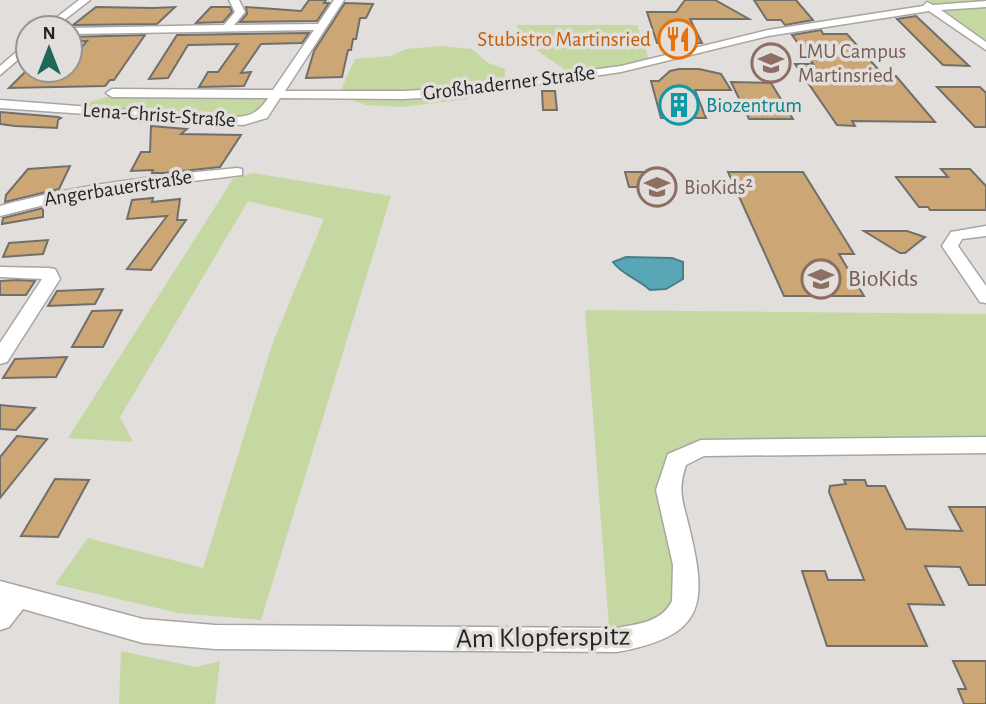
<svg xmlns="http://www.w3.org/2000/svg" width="986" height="704" font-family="'Alegreya Sans',sans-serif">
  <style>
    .green { fill: #c5d8a1 }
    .water { fill: #58a6b6; stroke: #497f8a; stroke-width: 2 }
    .building { fill: #cca674; stroke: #716f6c; stroke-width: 2 }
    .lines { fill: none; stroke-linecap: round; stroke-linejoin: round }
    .minor-casing { stroke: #a8a6a3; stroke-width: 3 }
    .minor { fill: #fff; fill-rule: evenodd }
    .labels { text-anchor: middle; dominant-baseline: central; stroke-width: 7; stroke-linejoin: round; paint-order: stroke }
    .far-food-label { font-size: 21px; fill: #c56008; stroke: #e1dedc; text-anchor: end }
    .far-education-label { font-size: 21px; fill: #785e54; stroke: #e1dedc; text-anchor: start }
    .far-street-label { font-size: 21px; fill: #262524; stroke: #e1dedc }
    .far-culture-label { font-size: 21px; fill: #0d838f; stroke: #e1dedc; text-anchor: start }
    .education-label { font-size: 24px; fill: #785e54; stroke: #e1dedc; text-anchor: start }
    .near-street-label { font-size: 28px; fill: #262524; stroke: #e1dedc }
  </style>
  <rect width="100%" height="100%" fill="#e1dedc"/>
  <g class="green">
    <path d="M928,0H986V43Z"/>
    <path d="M517,25H637L649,60L571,74L519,38Z"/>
    <path d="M441,46L472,49L488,63L505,69L504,83L468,94V99L401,107L365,105L339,94L355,59L391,56L406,49Z"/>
    <path d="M113,95L269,96L260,110L242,117L81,105Z"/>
    <path d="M253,173L391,196L261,620L178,613L55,584L88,538L203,568L273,342L324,219L248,201L120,417L133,442L68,438L233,179Z"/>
    <path d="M585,310L986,314V438L670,457L682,592L665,618L640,625L609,627Z"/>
    <path d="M121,651L196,667L220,661L215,704H119Z"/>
  </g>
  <path class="water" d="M626,257L672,258L683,262V279L666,289L650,290C639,280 620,273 613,262Z"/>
  <g class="building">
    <path d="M309,0H326L324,3H329L317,21L240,22L247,14L246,7L301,11Z"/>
    <path d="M685,0H715L749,19H690L702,43H657L647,12H676Z"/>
    <path d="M754,0H796L813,20L785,25L781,20H767Z"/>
    <path d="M345,3L373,4L366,18H360L356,39H353L351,50H348L342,77L306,78L314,51Z"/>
    <path d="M96,7L153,8L175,7L157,24L73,25Z"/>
    <path d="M211,7H230L232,12L223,22L196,23Z"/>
    <path d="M916,16L969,66L943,65L897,19Z"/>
    <path d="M821,30L823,34H847L884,76H896L935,122L852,121L855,126L837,125L795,64H813L792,35Z"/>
    <path d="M309,33L302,43L261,44L241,73L251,72L244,86L199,87L208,72H218L238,44L188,45L168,78L149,79L177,35Z"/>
    <path d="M145,35L114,80H110L105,86L9,88L26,71L70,70V61L87,41L70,42V37Z"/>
    <path d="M679,69H699L721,74L731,90H695L706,118H661L651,81H659L670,71Z"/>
    <path d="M731,82L771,83L793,119H749Z"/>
    <path d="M937,87H980L986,93V127H975Z"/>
    <path d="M542,91H555L557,110H543Z"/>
    <path d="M0,112L58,117L61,118L58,120L57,128L15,126L0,124Z"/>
    <path d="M151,126L187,129L181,134L241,135L220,167L164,173H152L153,170L131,171L141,152H150Z"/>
    <path d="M70,166L59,189L5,202L6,195L28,169Z"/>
    <path d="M941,169H970L986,186V210H930L928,207H919L896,177H948Z"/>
    <path d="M625,172H666L672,187H629Z"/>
    <path d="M728,172H803L854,254H839L864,296H784Z"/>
    <path d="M153,198L152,202L180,199L177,220H186L151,270L127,269L167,216L127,219L132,200Z"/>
    <path d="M43,208V217L2,224L3,218Z"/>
    <path d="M864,231H907L925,237L905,253H900Z"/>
    <path d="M48,240L43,254L3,257L9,243Z"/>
    <path d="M0,281L18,280L35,281L26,295H0Z"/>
    <path d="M103,289L95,304L48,306L57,291Z"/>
    <path d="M122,310L103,347H72L92,311Z"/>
    <path d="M67,357L56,377L3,378L15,359Z"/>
    <path d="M0,405L10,406L35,408L16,430L0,429Z"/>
    <path d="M17,436L47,439L0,498V457Z"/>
    <path d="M55,479L89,480L58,537L21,536Z"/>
    <path d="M844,480H865L867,486H885L906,529L962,531L949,507H986V585H969L960,567L925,566L944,605L908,604L927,646H827L802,571H825L828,580H864L829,492L830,486L846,484Z"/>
    <path d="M953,661H986V704H964L958,689H966Z"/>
  </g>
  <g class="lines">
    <g class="minor-casing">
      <g id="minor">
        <path d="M79,0H90L54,28H43Z"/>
        <path d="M229,0H239L245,12L234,25L318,24L334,0H344L285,91H403L458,88L621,66L768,30L923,6L927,2L933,5L986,1V7L941,10L986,42V50L929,11L768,36L621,72L458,96L403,99L280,98L267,118L243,125L0,108V100L220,117C244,117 254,119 268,98L112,97L106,93L112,89L273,90L314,30L70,34V28L224,25L235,12Z"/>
        <path d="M28,42V51L0,75V66Z"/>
        <path d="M237,168L242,169V175L88,194L0,216V206C78,184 157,176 237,168Z"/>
        <path d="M986,226V236L962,239L958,246L986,286V303L980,302L942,246L951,232Z"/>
        <path d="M0,267L49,268L55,269L60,279L7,362L0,364V343L42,279L0,277Z"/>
        <path d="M986,437V453L704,456L686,465C677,492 683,501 689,527C709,607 703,636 617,652L215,649L143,643L23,609L9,627L0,630V581L143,619L215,625L617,628C638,624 662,622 672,601L673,565L656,490L668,454L701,440Z"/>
      </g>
    </g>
    <use href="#minor" class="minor"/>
  </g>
  <defs>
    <g id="restaurant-ring" transform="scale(2.0125)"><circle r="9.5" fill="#e1dedc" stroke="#e8710a" stroke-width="1.5"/><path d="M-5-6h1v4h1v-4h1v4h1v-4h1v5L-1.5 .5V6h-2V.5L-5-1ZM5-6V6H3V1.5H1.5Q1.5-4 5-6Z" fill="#e8710a"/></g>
    <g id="university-ring" transform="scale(2.0125)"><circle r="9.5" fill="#e1dedc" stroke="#8d6e63" stroke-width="1.5"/><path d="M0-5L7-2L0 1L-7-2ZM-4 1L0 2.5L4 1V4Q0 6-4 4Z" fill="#8d6e63"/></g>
    <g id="building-ring" transform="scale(2.0125)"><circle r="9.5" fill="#e1dedc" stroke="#0f9aa8" stroke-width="1.5"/><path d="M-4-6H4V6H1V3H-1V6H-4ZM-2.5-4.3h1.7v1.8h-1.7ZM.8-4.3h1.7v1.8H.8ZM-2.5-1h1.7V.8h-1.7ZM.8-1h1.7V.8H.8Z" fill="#0f9aa8"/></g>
    <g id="school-ring" transform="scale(2.0125)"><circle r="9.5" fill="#e1dedc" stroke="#8d6e63" stroke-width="1.5"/><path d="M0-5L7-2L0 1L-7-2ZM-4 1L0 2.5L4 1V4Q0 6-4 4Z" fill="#8d6e63"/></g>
  </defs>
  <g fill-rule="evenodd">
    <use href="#restaurant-ring" x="678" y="39"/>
    <use href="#university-ring" x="771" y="63"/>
    <use href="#building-ring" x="679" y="105"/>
    <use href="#school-ring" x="657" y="187"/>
    <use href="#school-ring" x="821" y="279"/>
  </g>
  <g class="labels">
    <g class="far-food-label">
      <text x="651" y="39">Stubistro Martinsried</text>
    </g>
    <g class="far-education-label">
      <text x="798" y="51">LMU Campus<tspan x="798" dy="24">Martinsried</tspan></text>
      <text x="684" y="187">BioKids²</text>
    </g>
    <g class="far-street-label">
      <text transform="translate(509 83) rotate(-7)">Großhaderner Straße</text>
      <text transform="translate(159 115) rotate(4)">Lena-Christ-Straße</text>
      <text transform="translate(118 188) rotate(-9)">Angerbauerstraße</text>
    </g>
    <g class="far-culture-label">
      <text x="706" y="105">Biozentrum</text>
    </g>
    <g class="education-label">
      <text x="848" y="279">BioKids</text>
    </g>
    <g class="near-street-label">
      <text transform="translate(543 638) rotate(-1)">Am Klopferspitz</text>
    </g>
  </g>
  <g transform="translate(49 49)"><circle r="33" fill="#e1dedc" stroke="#969492" stroke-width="2"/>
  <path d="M0-5L12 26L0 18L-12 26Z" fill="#20665a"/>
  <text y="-10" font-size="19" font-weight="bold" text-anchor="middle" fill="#262524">N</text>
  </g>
</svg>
